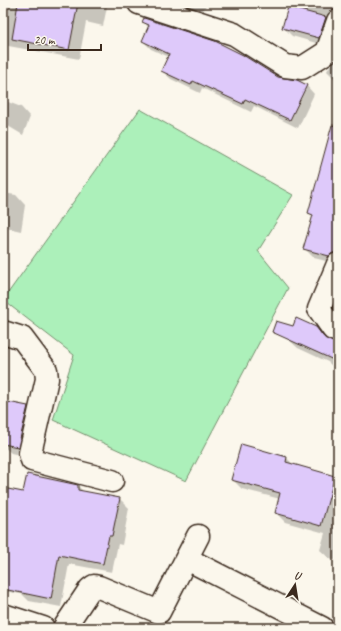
<svg xmlns="http://www.w3.org/2000/svg" width="341" height="631" font-family="Caveat,sans-serif">
  <style>
    .green { fill: #acf0ba; stroke: #748d6c }
    .shadow { fill: #0003 }
    .building { fill: #dec9fa; stroke: #3b2a1e }
    .lines { fill: none; stroke-linecap: round; stroke-linejoin: round }
    .minor-casing { stroke: #3b2a1e; stroke-width: 25 }
    .minor { stroke: #fbf7ec; stroke-width: 22 }
  </style>
  <rect width="100%" height="100%" fill="#fbf7ec"/>
  <filter id="ink" filterUnits="userSpaceOnUse"><feTurbulence type="fractalNoise" baseFrequency=".025" numOctaves="2"/><feDisplacementMap in="SourceGraphic" scale="8" xChannelSelector="R" yChannelSelector="G"/><feConvolveMatrix kernelMatrix="1 2 1 2 8 2 1 2 1" color-interpolation-filters="sRGB"/></filter>
  <g filter="url(#ink)">
    <path class="green" d="M140,109L293,195L258,251L288,288L186,481L53,420L74,355L3,300Z"/>
    <g class="shadow">
      <path d="M3,3H104L107,7L103,26L86,22L79,59L3,45Z"/>
      <path d="M164,3H208L199,15Z"/>
      <path d="M290,3H334L323,45L292,36L283,27Z"/>
      <path d="M143,21L278,78L306,85L314,94L298,128L254,106L251,112L202,88L200,93L171,79L162,71L169,57L151,49L143,41L149,28Z"/>
      <path d="M338,59V82L327,71L329,67Z"/>
      <path d="M3,100L21,107L30,117L23,135L3,123Z"/>
      <path d="M338,139V264L314,258L304,248L313,217L309,213Z"/>
      <path d="M3,193L16,195L25,205L21,231L3,227Z"/>
      <path d="M316,328L328,342L338,344V369L333,367L328,362L298,348L288,339Z"/>
      <path d="M28,407L37,417L28,457L11,453L3,446V431Z"/>
      <path d="M287,458L294,466L334,477L338,481V561L330,559L320,550L325,533L285,522L276,513L280,499L242,489L232,479Z"/>
      <path d="M78,486L84,492L119,498L129,508L122,545L118,544L112,572L69,564L61,607L29,601L22,594L3,591V489L24,493Z"/>
    </g>
    <g class="building">
      <path d="M18,3H78L69,50L12,39Z"/>
      <path d="M288,7L326,17L319,38L282,28Z"/>
      <path d="M144,18L215,41L243,55L278,77L297,80L307,85L290,120L245,99L243,104L193,81L191,85L161,71L169,54L142,41L149,25L142,22Z"/>
      <path d="M332,125L338,126V252L331,254L329,256L303,249L313,215L308,213Z"/>
      <path d="M296,318L316,327L323,336L328,340L338,343V362L272,332L276,321L293,326Z"/>
      <path d="M8,402L28,406L18,447L3,444V426Z"/>
      <path d="M241,444L287,457L286,462L335,476L321,526L275,513L280,493L231,480Z"/>
      <path d="M27,474L78,485V490L120,498L112,536H109L103,564L59,555L51,599L3,589V488L23,492Z"/>
    </g>
    <g class="lines">
      <g class="minor-casing">
        <g id="minor">
          <path d="M139,3L234,34L285,66L302,68L327,52L338,21"/>
          <path d="M338,264L319,309L333,329L338,331"/>
          <path d="M3,332L22,338L46,370L47,379L30,453L32,460L112,481"/>
          <path d="M187,559L322,628"/>
          <path d="M3,615L43,628"/>
          <path d="M64,628L90,589L94,586L99,587L159,612L198,536"/>
        </g>
      </g>
      <use href="#minor" class="minor"/>
    </g>
  </g>
  <rect width="341" height="631" fill="none" stroke="#fbf7ec" stroke-width="16"/>
  <rect x="8" y="8" width="325" height="615" fill="none" stroke="#3b2a1e" stroke-width="1.5" filter="url(#ink)"/>
  <g transform="translate(295 585) rotate(12)" stroke="#fbf7ec" stroke-width="3" paint-order="stroke">
  <path d="M0-3L7 15L0 10L-7 15Z" fill="#3b2a1e"/>
  <text y="-6" font-size="11" font-weight="bold" text-anchor="middle" fill="#3b2a1e">U</text>
  </g>
  <path d="M28 44v6h73v-6" fill="none" stroke="#3b2a1e" stroke-width="2"/>
  <text x="34" y="44" font-size="12" fill="#3b2a1e" stroke="#fbf7ec" stroke-width="3" paint-order="stroke">20 m</text>
</svg>
